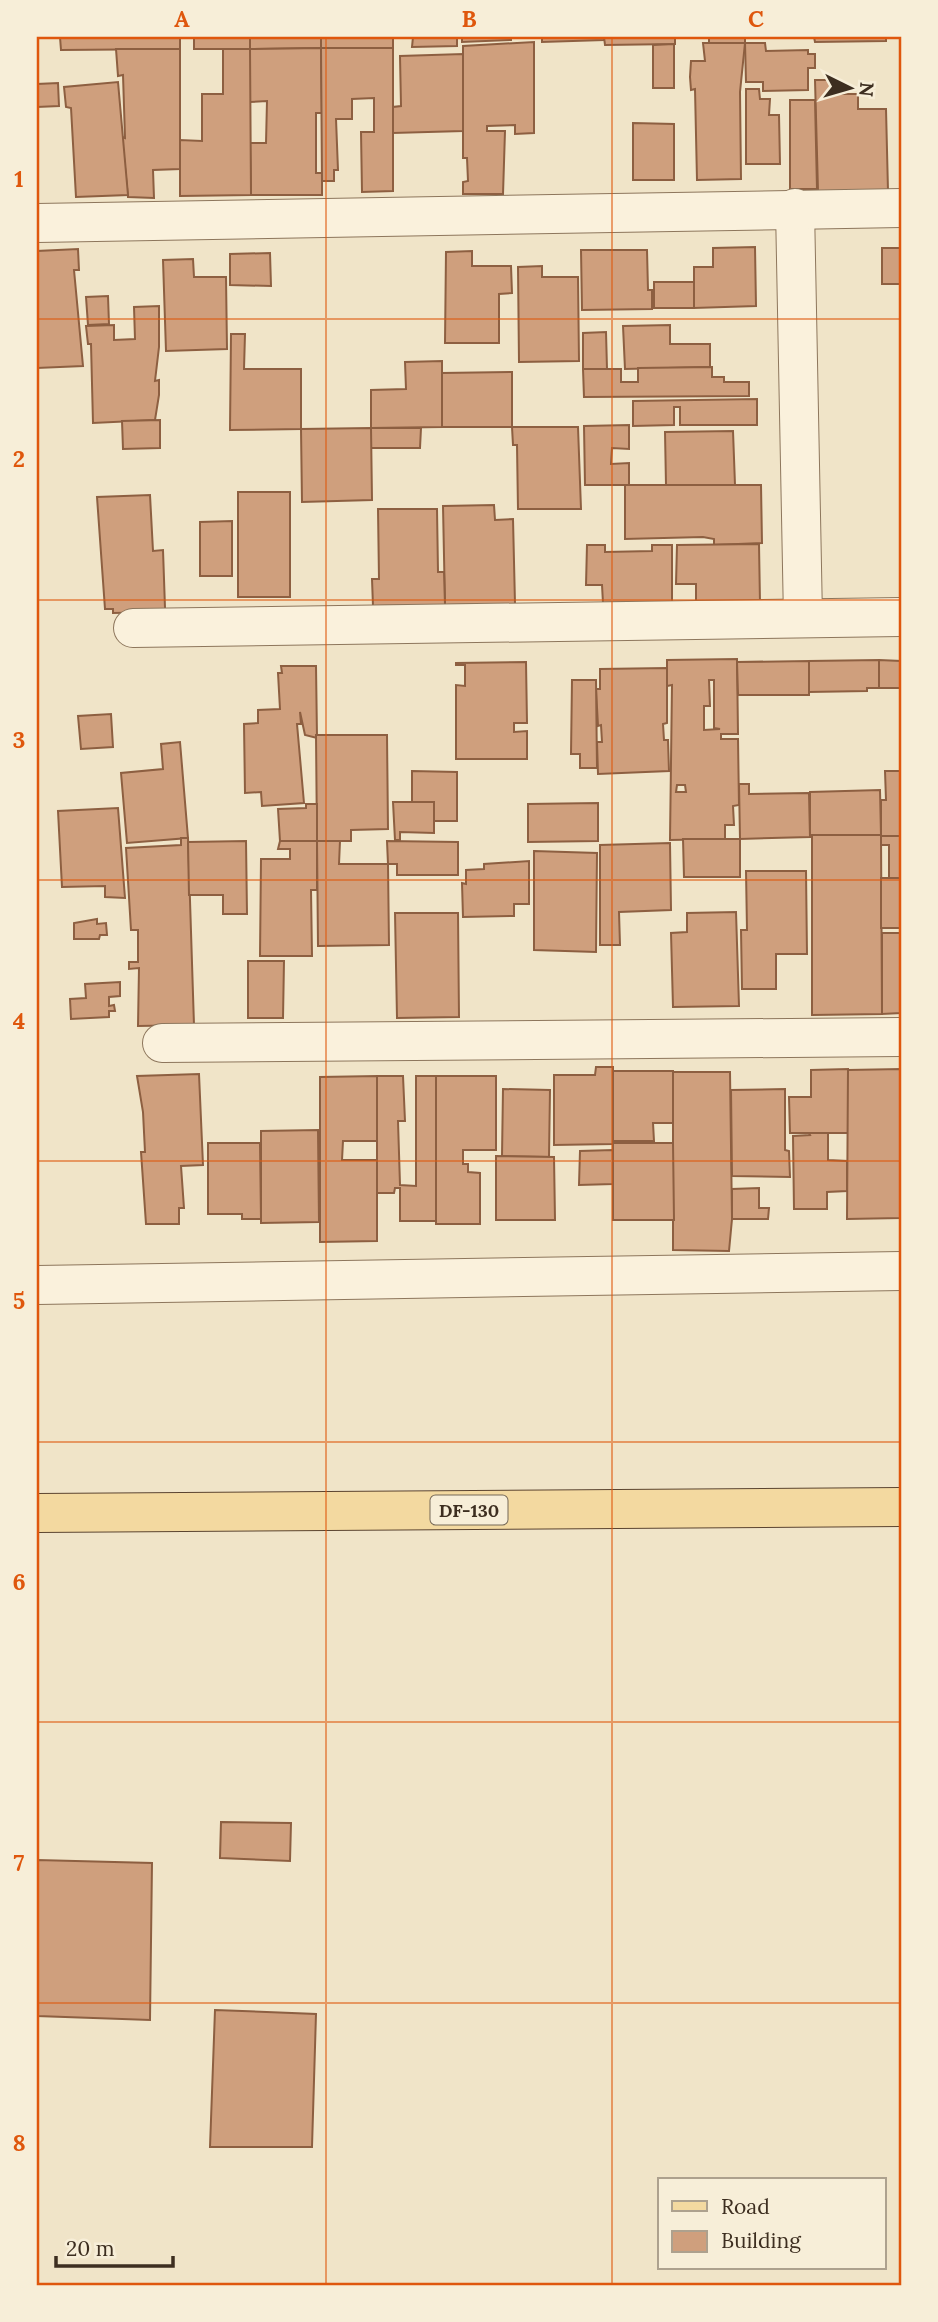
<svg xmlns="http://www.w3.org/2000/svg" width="938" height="2322" font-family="Lora,serif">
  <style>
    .building { fill: #cf9f7d; stroke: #8d5f41; stroke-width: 2; fill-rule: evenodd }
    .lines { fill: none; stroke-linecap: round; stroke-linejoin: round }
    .minor-casing { stroke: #8d765c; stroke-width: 40 }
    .major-casing { stroke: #5b4430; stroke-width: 40 }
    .minor { stroke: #faf1dc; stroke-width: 38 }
    .major { stroke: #f3d9a0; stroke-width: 38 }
    .grid { fill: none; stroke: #df570d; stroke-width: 2; stroke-opacity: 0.55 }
    .labels { text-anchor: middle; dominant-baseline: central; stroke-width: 5; stroke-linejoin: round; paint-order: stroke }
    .shield { fill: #f7eed8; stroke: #756857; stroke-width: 2 }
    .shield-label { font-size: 18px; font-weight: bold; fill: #3d2e20 }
    .neatline { fill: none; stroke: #df570d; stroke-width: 2.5 }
    .grid-label { font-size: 23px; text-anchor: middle; font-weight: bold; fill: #df570d }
  </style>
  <rect width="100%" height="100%" fill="#f0e4c8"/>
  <g class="building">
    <path d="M60,37H180V49L61,50Z"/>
    <rect x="194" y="37" width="56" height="12"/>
    <path d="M250,37H321V48L250,49Z"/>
    <rect x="321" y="37" width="72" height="11"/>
    <path d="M413,37H457V46L412,47Z"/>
    <path d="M462,37H511V40L462,42Z"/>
    <path d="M542,37H604V40L542,42Z"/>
    <path d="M604,37H675V44L605,45Z"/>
    <rect x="709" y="37" width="36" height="6"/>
    <path d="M814,37H886V41L815,42Z"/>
    <path d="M534,42V133L515,134V125L487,126V131H505L503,194H463V182L468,181L467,158H463V46Z"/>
    <path d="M703,43H745L740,92L741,179L697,180L695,89L691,90L690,77L691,61H705Z"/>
    <path d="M745,43H765L766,51L808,50V54H815V68H808V90L763,91V82H746Z"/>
    <path d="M674,44V88H653V45Z"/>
    <path d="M321,48L322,113H316V173H322V195H251L250,143H266L267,101L250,102V49Z"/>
    <path d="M321,48H393V191L362,192L361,132H374V98L352,99V119H336L338,170H334V181H322Z"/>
    <path d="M116,49H180V169L153,170L154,198L128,197L122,137L125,138L123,75L118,76Z"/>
    <path d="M223,49H250L251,195L180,196V140L202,141V94H223Z"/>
    <path d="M463,54V131L393,133V107L401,106L400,56Z"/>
    <path d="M815,80H831V94H858V109H886L888,191H818Z"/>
    <path d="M118,82L128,195L76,197L71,108L66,107L64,87Z"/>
    <path d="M58,83L59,106L37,107V84Z"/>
    <path d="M746,89H759L760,99H770L769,115H779L780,164H746Z"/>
    <path d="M790,100H815L817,189H790Z"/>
    <path d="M633,123L674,124V180H633Z"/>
    <path d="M755,247L756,306L694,308V267H713V248Z"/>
    <rect x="882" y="248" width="19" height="36"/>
    <path d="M78,249L79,270H74L83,366L37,368V251Z"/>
    <path d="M581,250H647L648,290H652V309L582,310Z"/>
    <path d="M472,251V266H511L512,293L499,294V343H445L446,252Z"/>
    <path d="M270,253L271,286L230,285V254Z"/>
    <path d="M193,259L194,277H226L227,349L166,351L163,260Z"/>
    <path d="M542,266V277H578L579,361L519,362L518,267Z"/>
    <rect x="654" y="282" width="40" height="26"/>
    <path d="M108,296L109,324L88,325L86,297Z"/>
    <path d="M159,306V347L155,381L159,380V395L155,420L93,423L91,344H88L86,326L114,325V340L135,339L134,307Z"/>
    <path d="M670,325V344H710V367L625,369L623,326Z"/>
    <path d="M606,332L607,369H583V333Z"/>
    <path d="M231,334H245L244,369H301V429L230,430Z"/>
    <path d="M442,361V427L371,428V390L406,389L405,362Z"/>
    <path d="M712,367V377H724V382H749V396L584,397L583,369H621V382H638V368Z"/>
    <path d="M512,372V427H442V373Z"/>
    <path d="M757,399V425H680V407H674V425L633,426V401Z"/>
    <path d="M160,420V448L123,449L122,421Z"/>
    <path d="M629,425V449L612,448L611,464L629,463V485H585L584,426Z"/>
    <path d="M512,427H578L581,509H518L517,445H513Z"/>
    <path d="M371,428H421L420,448H371Z"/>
    <path d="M371,428L372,500L302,502L301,429Z"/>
    <path d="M733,431L735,485H666L665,432Z"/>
    <path d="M625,485H761L762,543L714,545V539L703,537L625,539Z"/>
    <rect x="238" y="492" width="52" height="105"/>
    <path d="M150,495L153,551L163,550L165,608L162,612L113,613V609H105L97,497Z"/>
    <path d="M494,505L495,520L513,519L515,604L445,605L443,506Z"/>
    <path d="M378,509H437L438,572H444L445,605L373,606L372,579H379Z"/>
    <path d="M232,521V576H200V522Z"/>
    <path d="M759,544L760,603H696V584H676L677,545Z"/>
    <path d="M587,545H605V552L652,551V545H672V602L603,603L602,585H586Z"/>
    <path d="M737,659L738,734H721V739H738L739,805L733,806L734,825H725V839L670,840L672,685L667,686V660ZM709,680H714V728L720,729L704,730V706H710ZM677,785H685L686,792H676Z"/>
    <path d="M879,660V688H867V691L809,692V661Z"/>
    <path d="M879,660L901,661V688H879Z"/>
    <path d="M809,661V695H738L737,662Z"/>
    <path d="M526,662L527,723H514V732L527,731V759H456V685L465,686V665H456V663Z"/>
    <path d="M281,666H316L317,738L305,735L300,712L301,724H297L304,803L262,806L261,792L245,793L244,724L258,723V710L280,709L278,673H282Z"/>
    <path d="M667,668V723L663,724L664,740H668L669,771L598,774L597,742H602L601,725L598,726L596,689H600V669Z"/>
    <path d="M572,680H596L597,768H580V754H571Z"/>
    <path d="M111,714L113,747L81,749L78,716Z"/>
    <path d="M316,735H387L388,829L351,830V841H317Z"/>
    <path d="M180,742L188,838L127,843L121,773L163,769L161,744Z"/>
    <path d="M412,771L457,772V821H433L434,802H412Z"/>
    <path d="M885,771H901V836H881V800H886Z"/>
    <path d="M739,784H749V794L809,793L810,837L740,839Z"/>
    <path d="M880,790L881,835L810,837V792Z"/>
    <path d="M393,802H434V833L400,832V840H395Z"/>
    <path d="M598,803V841L528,842V804Z"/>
    <path d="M306,804H317V841H280L278,809L306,808Z"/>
    <path d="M118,808L125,898L105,897V886L62,887L58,811Z"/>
    <path d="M812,835H881L882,1014L812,1015Z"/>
    <path d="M881,836H901V878H889V845H881Z"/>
    <path d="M181,838H188L194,1025L138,1026L139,968L129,969V962H138V930H131L126,848L181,845Z"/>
    <path d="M683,839H740V877H684Z"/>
    <path d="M246,841L247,914H223V895H189L188,842Z"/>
    <path d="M280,841H317V890H311L312,956H260L261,859H290V849H278Z"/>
    <path d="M317,841H340L339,864H388L389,945L318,946Z"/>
    <path d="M387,841L458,842V875H397V864H388Z"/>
    <path d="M670,843L671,910L619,912L620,945H600V845Z"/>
    <path d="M534,851L597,853L596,952L534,950Z"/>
    <path d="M529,861V904H514V916L463,917L462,883L466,884V870L484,869V864Z"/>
    <path d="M746,871H806L807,954H776V989H742L741,930H747Z"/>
    <rect x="881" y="878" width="20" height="50"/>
    <path d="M736,912L739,1006L673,1007L671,933L687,932V913Z"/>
    <path d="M395,913H458L459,1017L397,1018Z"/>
    <path d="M97,919V924L106,923L107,935H100L99,939H74V923Z"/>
    <path d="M882,933H901V1013L882,1014Z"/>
    <path d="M248,961H284L283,1018H248Z"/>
    <path d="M120,982V996L109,997V1006L114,1005L115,1011H109V1017L71,1019L70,999L86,998L85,984Z"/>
    <path d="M596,1067H613V1144L554,1145V1075H595Z"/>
    <path d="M848,1069V1133H790L789,1097H811V1070Z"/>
    <path d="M901,1069V1218L847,1219L848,1070Z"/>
    <path d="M613,1071H673V1123H653L654,1141H613Z"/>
    <path d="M673,1072H730L732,1219L729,1251L673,1250Z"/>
    <path d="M199,1074L203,1165L181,1166L184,1208H179V1224H146L141,1152H145L143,1112L137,1076Z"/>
    <path d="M377,1076H403L405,1121H398L400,1185L416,1186V1076H436V1221H400V1188H395L394,1193H377Z"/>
    <path d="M377,1076V1141H343L342,1160H377V1241L320,1242V1077Z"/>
    <path d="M436,1076H496V1150H463V1164H468V1172L480,1173V1224H436Z"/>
    <path d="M503,1089L550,1090L549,1157L502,1156Z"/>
    <path d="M785,1089V1150L789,1151L790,1177L732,1176L731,1090Z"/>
    <path d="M318,1130L319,1222L261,1223V1131Z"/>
    <path d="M809,1133H828V1160L847,1161V1191L827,1192V1209H794L793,1136L810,1135Z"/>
    <path d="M208,1143H260L261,1219H242V1214H208Z"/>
    <path d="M673,1143L674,1220H613V1143Z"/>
    <path d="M613,1150V1184L579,1185L580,1151Z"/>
    <path d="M496,1156L554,1157L555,1220H496Z"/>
    <path d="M759,1188V1208H769L768,1219H732V1189Z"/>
    <path d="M221,1822L291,1823L290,1861L220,1858Z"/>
    <path d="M37,1860L152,1863L150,2020L37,2016Z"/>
    <path d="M215,2010L316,2014L312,2147H210Z"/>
  </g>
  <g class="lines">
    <g class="minor-casing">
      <g id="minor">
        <path d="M795,208L803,618"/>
        <path d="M37,223L901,208"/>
        <path d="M133,628L901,617"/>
        <path d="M162,1043L901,1037"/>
        <path d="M37,1285L901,1271"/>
      </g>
    </g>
    <g class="major-casing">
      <path id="major" d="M37,1513L901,1507"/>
    </g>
    <use href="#minor" class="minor"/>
    <use href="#major" class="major"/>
  </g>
  <path class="grid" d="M326,37V2285M612,37V2285M37,319H901M37,600H901M37,880H901M37,1161H901M37,1442H901M37,1722H901M37,2003H901"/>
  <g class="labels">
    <rect class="shield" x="430.5" y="1495.5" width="77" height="29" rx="5"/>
    <g class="shield-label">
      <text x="469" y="1510">DF-130</text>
    </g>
  </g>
  <rect width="938" height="2322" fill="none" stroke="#f7eed8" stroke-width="77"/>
  <rect x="658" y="2178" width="228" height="91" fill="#f7eed8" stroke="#ada18e" stroke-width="2"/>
  <rect x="672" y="2201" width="35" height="10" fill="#f3d9a0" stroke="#ada18e" stroke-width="2"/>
  <text x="721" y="2214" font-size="21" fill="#3d2e20">Road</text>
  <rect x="672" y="2231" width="35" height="21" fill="#cf9f7d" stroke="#ada18e" stroke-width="2"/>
  <text x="721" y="2248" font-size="21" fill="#3d2e20">Building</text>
  <g transform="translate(850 88) rotate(95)" stroke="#f7eed8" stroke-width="5" paint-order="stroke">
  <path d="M0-5L12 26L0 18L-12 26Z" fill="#3d2e20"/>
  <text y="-10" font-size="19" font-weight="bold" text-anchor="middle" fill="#3d2e20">N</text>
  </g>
  <path d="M56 2256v10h117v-10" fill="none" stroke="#3d2e20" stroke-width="3.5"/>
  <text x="66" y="2256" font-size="21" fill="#3d2e20" stroke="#f7eed8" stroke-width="5" paint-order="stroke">20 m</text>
  <rect x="38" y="38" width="862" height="2246" class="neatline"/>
  <g class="grid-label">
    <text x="182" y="27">A</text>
    <text x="469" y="27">B</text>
    <text x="756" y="27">C</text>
    <text x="19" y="187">1</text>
    <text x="19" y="467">2</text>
    <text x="19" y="748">3</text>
    <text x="19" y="1029">4</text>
    <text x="19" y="1309">5</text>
    <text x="19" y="1590">6</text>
    <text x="19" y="1871">7</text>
    <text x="19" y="2151">8</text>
  </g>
</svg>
